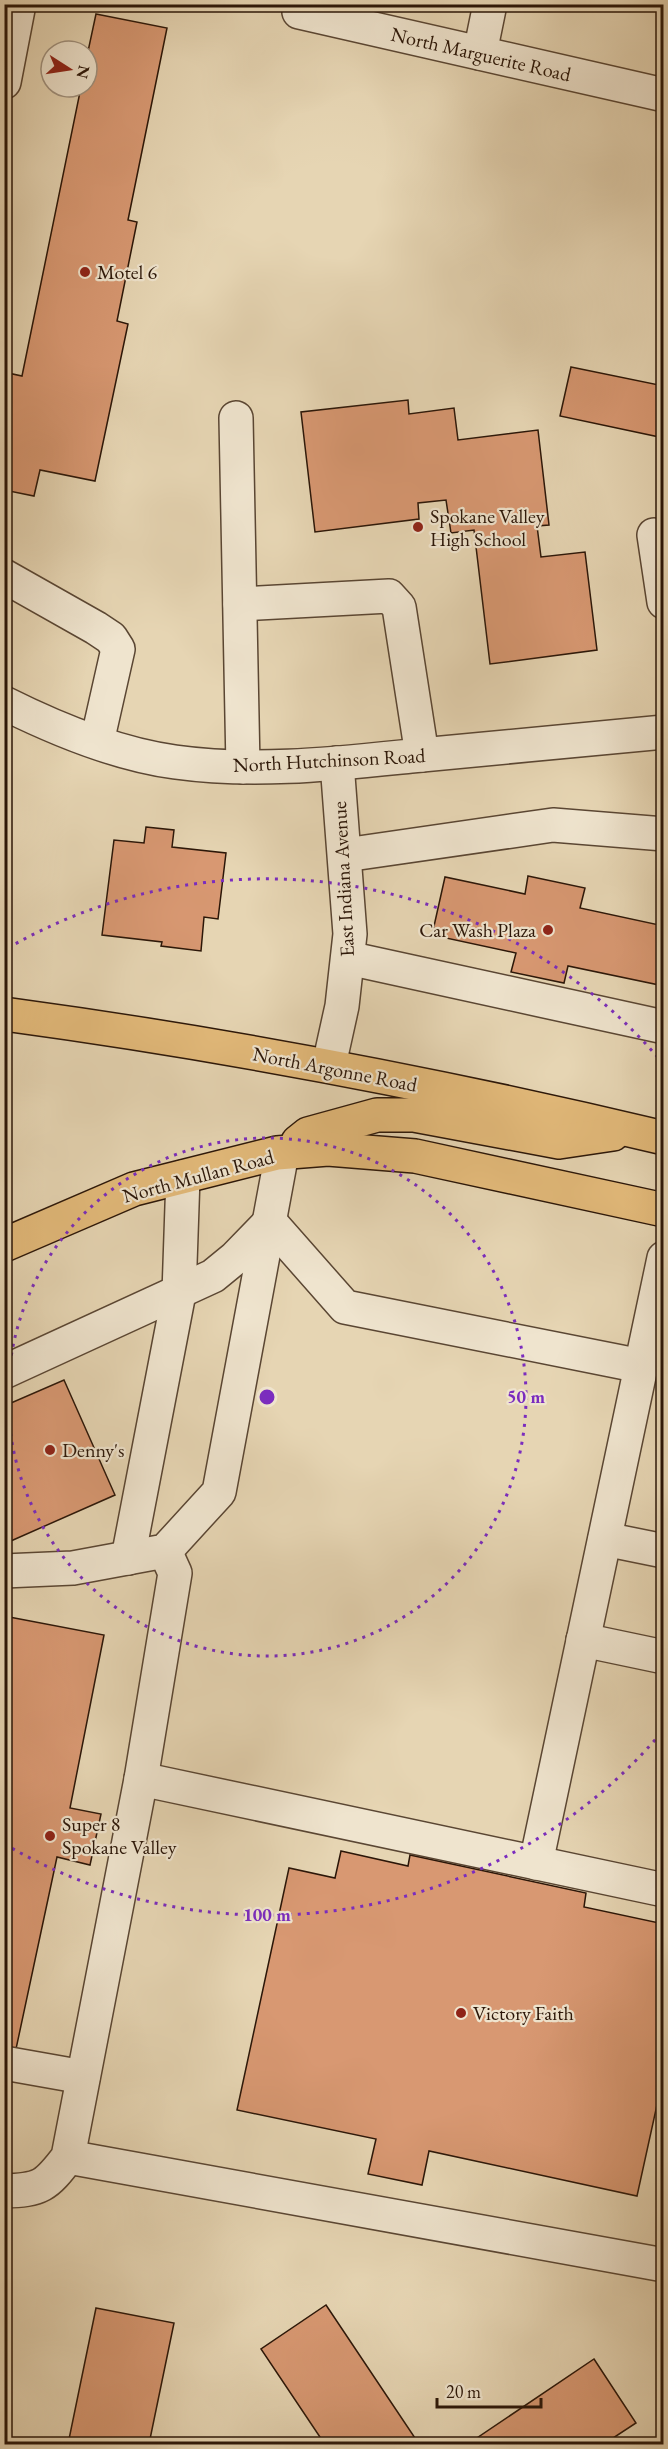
<svg xmlns="http://www.w3.org/2000/svg" width="668" height="2449" font-family="'EB Garamond',serif">
  <style>
    .building { fill: #d89872; stroke: #2b1608; stroke-width: 1.5 }
    .lines { fill: none; stroke-linecap: round; stroke-linejoin: round }
    .minor-casing { stroke: #5a4633; stroke-width: 36 }
    .major-casing { stroke: #2b1608; stroke-width: 36 }
    .minor { stroke: #efe4ce; stroke-width: 33 }
    .major { stroke: #e3ba7a; stroke-width: 33 }
    .ring { fill: none; stroke: #7b2cbf; stroke-width: 3; stroke-dasharray: 3 6 }
    .poi-dot { fill: #8f2418; stroke: #efe4ce; stroke-width: 2 }
    .labels { text-anchor: middle; dominant-baseline: central; stroke-width: 4.5; stroke-linejoin: round; paint-order: stroke }
    .street-label { font-size: 20px; fill: #2b1608; stroke: #efe4ce }
    .poi-label { font-size: 20px; fill: #2b1608; stroke: #efe4ce; text-anchor: start }
    .centre { fill: #7b2cbf; stroke: #efe4ce; stroke-width: 3 }
    .ring-label { font-size: 18px; text-anchor: middle; font-weight: bold; fill: #7b2cbf; stroke: #efe4ce; stroke-width: 4.5; stroke-linejoin: round; paint-order: stroke }
  </style>
  <rect width="100%" height="100%" fill="#e6d5b3"/>
  <filter id="stains"><feTurbulence type="fractalNoise" baseFrequency=".00333" numOctaves="4"/><feColorMatrix values="0 0 0 0 .2 0 0 0 0 .09 0 0 0 0 .02 0 0 0 .5 -.17"/></filter>
  <radialGradient id="worn" r=".72"><stop offset=".6" stop-color="#630" stop-opacity="0"/><stop offset="1" stop-color="#630" stop-opacity=".3"/></radialGradient>
  <g class="building">
    <path d="M96,14L167,28L128,220L137,222L117,321L128,324L95,481L40,470L34,496L4,490V390L8,373L22,376L81,87H87V56Z"/>
    <path d="M571,367L664,386V438L560,416Z"/>
    <path d="M408,400L409,414L454,408L458,440L538,430L549,525L537,526L541,557L585,552L597,650L490,664L474,530L451,533L446,500L418,503L419,519L315,532L301,412Z"/>
    <path d="M146,827L174,830L172,847L226,853L218,919L204,917L201,951L161,946L162,942L102,935L114,840L144,843Z"/>
    <path d="M528,876L585,888L580,908L664,926V986L568,966L564,983L511,972L516,953L432,935L445,877L525,894Z"/>
    <path d="M64,1380L115,1495L4,1544V1406Z"/>
    <path d="M4,1616L104,1635L70,1808L101,1814L90,1865L57,1857L16,2049L4,2047V1683L8,1665L4,1664Z"/>
    <path d="M341,1851L408,1866L410,1855L586,1893L584,1907L664,1924L660,1953L664,1954V2073L637,2196L429,2151L422,2185L368,2174L376,2139L237,2110L289,1868L335,1878Z"/>
    <path d="M326,2305L419,2444H322L324,2443L261,2349Z"/>
    <path d="M96,2308L174,2323L149,2444H68Z"/>
    <path d="M594,2359L636,2423L604,2444H468Z"/>
  </g>
  <g class="lines">
    <g class="minor-casing">
      <g id="minor">
        <path d="M299,12L664,95"/>
        <path d="M480,53L490,4"/>
        <path d="M4,82L19,4"/>
        <path d="M236,418L243,767"/>
        <path d="M654,535L664,602"/>
        <path d="M4,576L96,628L111,638L118,649L97,742"/>
        <path d="M240,604L389,596L399,607L422,755"/>
        <path d="M4,703C58,730 116,754 175,762C254,773 333,764 411,756C495,748 579,740 664,732"/>
        <path d="M345,855L553,825L664,834"/>
        <path d="M348,958L664,1027"/>
        <path d="M329,1065L342,1006L350,934L337,763"/>
        <path d="M4,1372L213,1276L235,1258L270,1222L345,1307L641,1366"/>
        <path d="M605,1539L664,1551"/>
        <path d="M128,1558L179,1293L183,1177"/>
        <path d="M4,1571L73,1568L165,1551L219,1492L282,1153"/>
        <path d="M583,1640L664,1657"/>
        <path d="M141,1779L664,1890"/>
        <path d="M536,1863L664,1258"/>
        <path d="M4,2063L83,2077"/>
        <path d="M68,2157L664,2265"/>
        <path d="M4,2191C41,2190 46,2186 68,2157L141,1779L175,1573L165,1551"/>
      </g>
    </g>
    <g class="major-casing">
      <g id="major">
        <path d="M4,1014C226,1044 446,1086 664,1138"/>
        <path d="M298,1142L308,1134L377,1115H414L559,1142L613,1134"/>
        <path d="M4,1245L134,1189L277,1153L328,1149L415,1156L664,1210"/>
      </g>
    </g>
    <use href="#minor" class="minor"/>
    <use href="#major" class="major"/>
  </g>
  <g class="ring">
    <circle cx="267" cy="1397" r="259"/>
    <path d="M661 1733A518 518 0 0 1 8 1846M8 948A518 518 0 0 1 661 1061"/>
  </g>
  <g class="poi-dot">
    <circle cx="85" cy="272" r="6"/>
    <circle cx="418" cy="527" r="6"/>
    <circle cx="548" cy="930" r="6"/>
    <circle cx="50" cy="1450" r="6"/>
    <circle cx="50" cy="1836" r="6"/>
    <circle cx="461" cy="2013" r="6"/>
  </g>
  <g class="labels">
    <g class="street-label">
      <text transform="translate(481 54) rotate(13)">North Marguerite Road</text>
      <text transform="translate(329 760) rotate(-3)">North Hutchinson Road</text>
      <text transform="translate(343 879) rotate(-93)">East Indiana Avenue</text>
      <text transform="translate(335 1069) rotate(11)">North Argonne Road</text>
      <text transform="translate(198 1176) rotate(-15)">North Mullan Road</text>
    </g>
    <g class="poi-label">
      <text x="97" y="272">Motel 6</text>
      <text x="430" y="516">Spokane Valley<tspan x="430" dy="23">High School</tspan></text>
      <text x="536" y="930" text-anchor="end">Car Wash Plaza</text>
      <text x="62" y="1450">Denny's</text>
      <text x="62" y="1824">Super 8<tspan x="62" dy="23">Spokane Valley</tspan></text>
      <text x="473" y="2013">Victory Faith</text>
    </g>
  </g>
  <circle cx="267" cy="1397" r="9" class="centre"/>
  <g class="ring-label">
    <text x="526" y="1403">50 m</text>
    <text x="267" y="1921">100 m</text>
  </g>
  <rect width="668" height="2449" fill="none" stroke="#e6d5b3" stroke-width="24"/>
  <rect x="6" y="6" width="656" height="2437" fill="none" stroke="#2b1608" stroke-width="3"/>
  <rect x="12" y="12" width="644" height="2425" fill="none" stroke="#2b1608" stroke-width="1.5"/>
  <g transform="translate(69 69) rotate(102)"><circle r="28" fill="#efe4ce" stroke="#a1927f" stroke-width="1.5"/>
  <path d="M0-4.5L10 22L0 15L-10 22Z" fill="#8f2418"/>
  <text y="-9" font-size="16" font-weight="bold" text-anchor="middle" fill="#2b1608">N</text>
  </g>
  <path d="M437 2398v9h104v-9" fill="none" stroke="#2b1608" stroke-width="3"/>
  <text x="446" y="2398" font-size="18" fill="#2b1608" stroke="#efe4ce" stroke-width="4.5" paint-order="stroke">20 m</text>
  <rect width="100%" height="100%" filter="url(#stains)"/>
  <rect width="100%" height="100%" fill="url(#worn)"/>
</svg>
